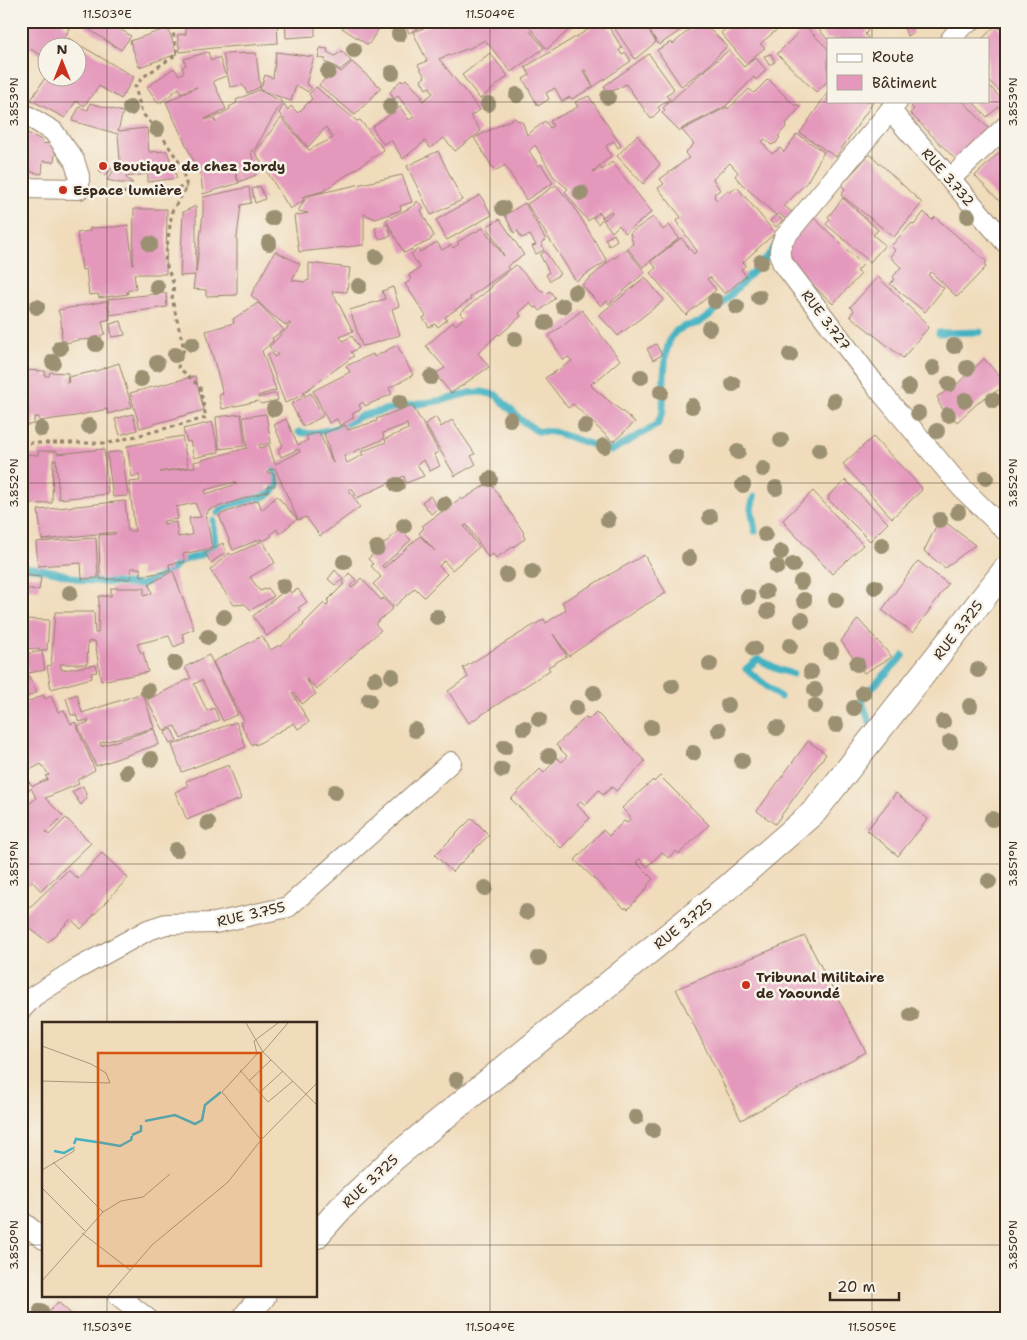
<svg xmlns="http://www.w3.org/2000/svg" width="1027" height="1340" font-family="'Shantell Sans',sans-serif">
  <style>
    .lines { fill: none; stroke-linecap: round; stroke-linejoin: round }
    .stream { stroke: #45b2c2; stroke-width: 7 }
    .building { fill: #e498bc; fill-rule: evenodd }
    .minor-casing { stroke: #96836c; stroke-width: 22 }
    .tertiary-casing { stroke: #96836c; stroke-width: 27 }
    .path { stroke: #96836c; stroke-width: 3; stroke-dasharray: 4 4; stroke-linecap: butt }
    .minor { stroke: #fff; stroke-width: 20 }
    .tertiary { stroke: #fff; stroke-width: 25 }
    .tree { fill: #9b9172 }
    .ticks { fill: none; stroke: #3b2a1e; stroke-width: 1; stroke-opacity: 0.45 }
    .poi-dot { fill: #c8321e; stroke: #f7f3e8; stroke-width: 2 }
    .labels { text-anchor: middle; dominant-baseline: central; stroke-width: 5; stroke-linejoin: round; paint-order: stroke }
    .poi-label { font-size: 14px; font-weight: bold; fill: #3b2a1e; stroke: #f7f3e8; text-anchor: start }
    .street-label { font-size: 14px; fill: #3b2a1e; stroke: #f7f3e8 }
    .inset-river { fill: none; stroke: #45b2c2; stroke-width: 2.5 }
    .inset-road { fill: none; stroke: #a8957c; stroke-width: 1 }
    .view { fill: #d7540e; fill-opacity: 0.15; stroke: #d7540e; stroke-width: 2.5 }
    .inset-edge { fill: none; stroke: #3b2a1e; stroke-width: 2.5 }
    .neatline { fill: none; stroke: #3b2a1e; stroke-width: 2 }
    .ticks-label { font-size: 12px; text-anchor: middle; fill: #3b2a1e }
  </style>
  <rect width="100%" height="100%" fill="#f7f3e8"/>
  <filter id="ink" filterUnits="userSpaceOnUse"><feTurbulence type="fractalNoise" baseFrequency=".02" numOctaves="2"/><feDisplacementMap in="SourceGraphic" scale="10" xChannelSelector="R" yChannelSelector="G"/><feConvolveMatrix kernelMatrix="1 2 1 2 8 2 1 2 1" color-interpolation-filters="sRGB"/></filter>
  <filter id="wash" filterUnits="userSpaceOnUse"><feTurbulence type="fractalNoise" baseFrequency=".0096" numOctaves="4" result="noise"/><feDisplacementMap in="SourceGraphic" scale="20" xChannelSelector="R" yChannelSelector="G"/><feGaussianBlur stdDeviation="1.12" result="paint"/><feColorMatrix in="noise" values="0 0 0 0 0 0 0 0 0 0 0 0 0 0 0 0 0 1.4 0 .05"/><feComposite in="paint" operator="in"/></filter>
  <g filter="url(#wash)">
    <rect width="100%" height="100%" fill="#f0dcbb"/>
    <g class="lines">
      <g class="stream">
        <path d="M939,333L980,332"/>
        <path d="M299,432L311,434L340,427L361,416L393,408L444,400L469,393L482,392L496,395L521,420L537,431L554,432L611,451L657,425L663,411L664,375L666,353L670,339L676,331L686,326L699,323L714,312L767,257L776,246"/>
        <path d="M754,497L751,508L755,531"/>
        <path d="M218,513C231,498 255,504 271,493C274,491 276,487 278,484L271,460"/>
        <path d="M21,566L32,568"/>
        <path d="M34,568L56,572L81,580L139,585L152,581L170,571L181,561L198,556L213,548L215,544L213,521"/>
        <path d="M780,697L746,669L758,659L780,670L793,674"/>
        <path d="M869,721L861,699L903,656"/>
      </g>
    </g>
    <g id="blocks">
      <g class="building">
        <path d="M21,21H64L63,24L69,28L61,48H48L42,56L21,43Z"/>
        <path d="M89,21H107L131,36L121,50L85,27Z"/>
        <path d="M133,21H154V23L135,29Z"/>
        <path d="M185,21H277L278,43L213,48L180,52L177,35L186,34Z"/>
        <path d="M285,21H315V36L286,38Z"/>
        <path d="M347,21H384L368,45L342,28Z"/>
        <path d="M404,21H430L409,33Z"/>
        <path d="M441,21H458L459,24L460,23L459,21H576L575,22L576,24L547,49L531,29L529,30L544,48L511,72L485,40L470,48L439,59L480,110L470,116L481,131L455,151L444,138L430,148L425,141L403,159L391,140L383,144L372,127L400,107L409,120L414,117L398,96L394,99L390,92L401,80L402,82L406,79L423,97L421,98L423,101L433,93L430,87L426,89L421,80L425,77L418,65L427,61L413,32Z"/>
        <path d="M603,21H605L622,48L619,50L622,55L625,52L631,61L593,87L585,70L583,71L593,87L572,99L570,97L562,101L555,88L546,93L549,99L538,106L523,79L530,75L525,67Z"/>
        <path d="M628,21H683L687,26L659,45L650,32L656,42L635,59L615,29Z"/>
        <path d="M699,21H701L727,46L706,68L681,86L657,50L671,42L673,44Z"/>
        <path d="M734,21H787L760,44L765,48L746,63L721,33Z"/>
        <path d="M823,21H859L868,31L865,34L869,39H827L817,27Z"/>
        <path d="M906,21H910L913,33L907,36L903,24Z"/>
        <path d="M996,25L1006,35V97L988,80V39H982Z"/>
        <path d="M805,26L828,49V81L816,92L777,54Z"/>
        <path d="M168,28L177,54L139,67L130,41Z"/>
        <path d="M68,38L134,77L121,99L99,86L84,106L76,101L65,118L31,100L48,73V78H78V48H62Z"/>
        <path d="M320,48L328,49L327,52L335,56L342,51L351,61L340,70L333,65L324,62L326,59L318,58Z"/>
        <path d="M729,50L744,67L755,57L766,70L756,80L754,77L726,106L683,128L680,131L662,113L665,110L663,108L692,81Z"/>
        <path d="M208,52L211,61L219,57L226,76L213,81L226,109L205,119L206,120L212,117L216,123L214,118L230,109L229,107L237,103L236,100L259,90L282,102L254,150L251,151L256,175L239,182L234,169H233L239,183L203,194L201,177L166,102L197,87L181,93L179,88L159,104L147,87L174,68L179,75L184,72L182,67L186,65L184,59Z"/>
        <path d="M276,52L314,57L306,84L312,88L308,92L302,88L296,86L291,101L260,90L265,75L273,78Z"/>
        <path d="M256,53L260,87L247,93L245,88L242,85L230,87L223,54Z"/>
        <path d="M490,53L508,76L480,99L462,75Z"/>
        <path d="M649,54L674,89L666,96L670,99L658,107L660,110L651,119L626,84L609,93L604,86Z"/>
        <path d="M771,54L775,62L769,65L764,56Z"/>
        <path d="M352,62L381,88L355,115L319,85L335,68L341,72Z"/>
        <path d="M768,79L795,106L797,104L800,107L785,125L786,127L778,136L780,137L776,143L771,145L765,139L762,142L772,154L780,148L784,152L797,134L824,152L807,182L784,206L792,212L787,220L778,213L776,215L744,186L735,176L738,172L730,163L713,179L720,190L714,194L715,195L714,197L717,200L728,190L730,192L737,187L775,233L743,262L746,265L741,269L746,276L725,294L710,277L707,279L716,290L686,315L650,273L656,268L651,261L681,238L694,254L697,251L676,221L681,217L658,188L664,184L660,179L689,158L685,153L694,144L682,130L727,107L728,109L749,89L754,93Z"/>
        <path d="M988,84L1004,102L987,117L972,101H988Z"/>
        <path d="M316,87L357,121L360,120L384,150L323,191L302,197L304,200L290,209L255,152L281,118L309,150L333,138L326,127L308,147L279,113L284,104L288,110L291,106L298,113L312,99L309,94Z"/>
        <path d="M828,92V101H874L836,157L800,133Z"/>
        <path d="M589,96L621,146L618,148L614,141L606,146L611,156L593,171L594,172L600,167L602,170L612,162L652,212L625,233L619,225L612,232L603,220L605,219V220V219L612,213L611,211L603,217L599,212L598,213L603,218L598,224L593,218L597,214L588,221L565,192L568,189L554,177L535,145L529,151L539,166L541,164L553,183L526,200L505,165L495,171L474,138L514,118L523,123L527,135L545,121L550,128L553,126L550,121L578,107L575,102Z"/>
        <path d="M917,101H963L991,131L960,164L910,113L914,109L911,107Z"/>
        <path d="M90,103L123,112L118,131L147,128L149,152L167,151L177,178L148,182V174L125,177L133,183H120L107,180L115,169L121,174L118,134L72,121L79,107L88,110Z"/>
        <path d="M21,130L42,140V143L56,145L54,162L43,161L42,174L21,170Z"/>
        <path d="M637,135L660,164L643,184L617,156Z"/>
        <path d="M1006,146V208L975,176Z"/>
        <path d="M438,151L462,200L431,215L407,166Z"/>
        <path d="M870,154L922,203L894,237L841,195L845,189L841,185Z"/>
        <path d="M105,163L112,169L105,176L99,170Z"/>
        <path d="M402,175L412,202L400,206L401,210L376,219L364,214V245L299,252L294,216L308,213L298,211L307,196Z"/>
        <path d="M556,185L573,205L607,261L576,281L527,204Z"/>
        <path d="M260,186L265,199L255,203L252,189Z"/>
        <path d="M249,187L251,203L241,205L237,237V295L206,296V290L193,289L195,275L180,276L183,212L196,206V273L203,214V197Z"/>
        <path d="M480,195L492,215L447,240L436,220Z"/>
        <path d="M843,198L878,230L873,235L885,245L870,262L826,224L830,219L828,217Z"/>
        <path d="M417,201L424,208L421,210L434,236L431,238V240L404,253L386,220L415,205Z"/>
        <path d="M525,203L546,240L541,243L544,250L536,254L532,246L536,245L530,235L521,238L518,231L514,233L505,215Z"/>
        <path d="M134,209H167L166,274H134L136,289L127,291L128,294L99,298L98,294L89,295L86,269L82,270L77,233L90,231V228L114,227L128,225L133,265Z"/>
        <path d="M924,212L932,220L935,217L987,262L984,265L986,267L957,297L931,272L928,275L944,288L925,312L890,284L895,279L893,277L901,267L890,257L895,250L891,246L912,223L914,225Z"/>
        <path d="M776,215L783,220L776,227L770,221Z"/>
        <path d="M653,217L663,230L669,225L679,238L643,267L627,248L633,244L630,233Z"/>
        <path d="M813,217L863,265L857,271L861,274L833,304L783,257L786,248Z"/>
        <path d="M500,219L524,255L510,264L507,267L509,269L470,297L471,299L445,317L447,320L438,327L435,324L429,327L423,318L426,316L405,284L411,280L409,275L420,268L411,254L418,249L420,252L437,242L442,250L451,245L453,248L459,244L457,242L483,228L504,256L487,226Z"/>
        <path d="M388,224L391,236L379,239L375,228Z"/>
        <path d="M614,234L617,240L609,246L605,239Z"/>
        <path d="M626,249L645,272L609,304L607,301L601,306L582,285L614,257L615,258Z"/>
        <path d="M275,251L300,264L292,280L304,282L309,280V263L350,268L347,292L332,291L353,331L340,337L343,341L352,336L359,348L351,352L354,356L303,393L305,394L285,403L267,355L272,352L274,357L278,355L269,347L291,324L289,323L287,326L272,315L251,295Z"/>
        <path d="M545,251L560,274L550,281L546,275L549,272L540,255Z"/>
        <path d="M516,265L541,291L542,290L546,294L550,291L555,298L540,311L537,307L534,308L530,303L519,313L521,316L500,335L498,334L478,353L489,367L451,393L435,374L445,368L426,346L453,322L456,325L464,317L460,313L492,287L490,286Z"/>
        <path d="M645,277L664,300L618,336L599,315Z"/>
        <path d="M878,277L928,325L927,326L928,328L903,358L850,316L854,310L850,307Z"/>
        <path d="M393,287L399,306L392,309L400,335L368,345L362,346L350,310L385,299L382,291Z"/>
        <path d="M166,293L167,307L110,315L108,299Z"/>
        <path d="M107,301L110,319L102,321L105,334L101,335V339L78,340L66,343V341H62L61,320L58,310Z"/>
        <path d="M258,303L284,330L272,338L273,341L262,351L276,390L258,396V398L276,393L278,400L261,404L258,401L222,409L219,395L223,394L206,331L234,323L233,319Z"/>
        <path d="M582,310L620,360L595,382L594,381L591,384L592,387L635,422L613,442L573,404L568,408L545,378L572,361L568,357L563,360L549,336Z"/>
        <path d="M121,321L125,335L112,337L110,324Z"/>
        <path d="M656,344L662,355L653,360L647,349Z"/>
        <path d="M397,345L413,375L389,388L392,394L365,406L363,402L359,405L361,409L352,414L354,417L340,426L337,419L329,423L313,391L350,372L346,366L373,354L374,357Z"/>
        <path d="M984,359L1006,383V386L981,400L957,422L953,417L949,420L938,401L939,400L937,397L956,385Z"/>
        <path d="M119,363L132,407L108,414L107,409L76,416L39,421V417H34V424L21,426V370L45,371V376H49L50,372L68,373L67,383L69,382L68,377L96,371Z"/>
        <path d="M195,376L204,410L140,428L130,393Z"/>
        <path d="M311,393L323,416L303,427L291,404Z"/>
        <path d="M412,405L439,452L434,454L440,466L430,471L424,460L417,464L424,476L406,483L404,476L357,498L352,488L349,490L360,507L320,536L306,517L298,520L275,468L267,471V473H274L275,486H267L268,491L208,510V513L206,514L212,548L183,554L185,562L169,564L170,571L141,576L140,568H131V579H100L99,535L115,534V532L42,540L38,510L125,501L128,531H135L129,482L140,481L139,475L132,477L127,446L182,436L188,467L160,472L195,467L194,462L247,448L243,417L266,414L271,443L259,445L260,448L269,445L275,464L300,452L299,449L281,457L278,449L283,446L274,425L286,419L298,445L308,440L306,436L319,432L333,463L324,433L345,425L348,430L377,421L376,419ZM407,424L408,429L385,439L386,442L361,452L363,455L347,463L344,456L384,439L383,433ZM235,482L236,484L206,494L205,490ZM195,503L201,517L189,518L192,535L178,537L176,522L164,524V521L178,519L176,507Z"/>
        <path d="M133,414L137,430L120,435L115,419Z"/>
        <path d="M241,414L245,446L219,449L216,417Z"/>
        <path d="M436,417L441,427L452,420L475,454L471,456L476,464L455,476L425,424Z"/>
        <path d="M212,422L219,452L194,458L190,441L187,442L183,429Z"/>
        <path d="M873,437L922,488L921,489L922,490L892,518L843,464Z"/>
        <path d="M104,449L108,494L59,499L56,460H53L52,503H44V504L23,503L25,454L38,455V451H57V454Z"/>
        <path d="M122,451L128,496L113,497L107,453Z"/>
        <path d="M846,480L888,523L870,541L828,499L829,497L828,496Z"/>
        <path d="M490,482L524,533L523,534L525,539L496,558L493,554L488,557L467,525L464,526L479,547L452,570L444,561L439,566L447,574L424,597L415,588L394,607L373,584L381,577L371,566L373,564L368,559L400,529L411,540L382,566L384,568L420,536L435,551L419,533L424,528L422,526L461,498L462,500Z"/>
        <path d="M813,491L863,545L832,574L784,523L785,522L783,520Z"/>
        <path d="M277,496L297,519L279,534L277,529L271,534L272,536L263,541L275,563L250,577L260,591L268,588L274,596L251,610L245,604L234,605L210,570L229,553L232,555L262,541L261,539L233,550L219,515L258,500L262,510Z"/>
        <path d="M430,496L438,508L431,514L422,502Z"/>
        <path d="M940,518L975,545L945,568L924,551Z"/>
        <path d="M96,538L98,578L82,579L81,563L38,566L36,542Z"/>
        <path d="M223,543L226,552L211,563L205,553Z"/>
        <path d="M644,555L666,593L638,609L569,656L553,634L567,656L548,667L550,670L469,723L448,691L468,677L463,668L544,619L546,623L566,610L562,602Z"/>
        <path d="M918,561L948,584L913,633L882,610Z"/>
        <path d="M335,570L343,579L335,585L328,579Z"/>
        <path d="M173,571L194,629L182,634L185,642L174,647L169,636L137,644L141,653L143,652L148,672L101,681L95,641L88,642L87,664H60L62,670L96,665L97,672L91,673L92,678L51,689L47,666L51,665L55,612H94L95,633H98L99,596H111V588H144V596L152,593L149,584Z"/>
        <path d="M349,573L356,580L350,586L352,588L361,578L381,600L383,598L393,608L375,624L381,630L317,689L305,678L316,694L302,704L294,693H292L309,722L298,729L294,723L256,745L255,743L252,745L240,723L244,721L213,662L262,636L271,650L279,645L280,647L304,625L303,624L324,603L326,606L329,603L327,601L344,584L342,583Z"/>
        <path d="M21,575L41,577L39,590L21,588Z"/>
        <path d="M288,588L291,593L298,589L307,602L298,608L300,610L267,636L253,616Z"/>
        <path d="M21,619L49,620L47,650L21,648Z"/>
        <path d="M858,619L892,657L864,673L841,641Z"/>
        <path d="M42,651L45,670L28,673L25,654Z"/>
        <path d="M209,655L238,714L223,721L202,680L194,684L207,711L214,708L219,720L181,739L175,726L164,731L147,700L191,678L185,667Z"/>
        <path d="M21,662L37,692L21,700Z"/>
        <path d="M143,693L154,728L100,743L101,746L154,729L159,744L96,766L78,726L89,722L88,720L79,722L76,715H71L66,698L77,694L82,713Z"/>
        <path d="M43,695L45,699L51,696L58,712L64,710L71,724L75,722L95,770L77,780L79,784L45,798L63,816L46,832L49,835L66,818L91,843L41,891L32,881L21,891V803L22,802L27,806L36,798L31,788L21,798V774L33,786L48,779L45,776L49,775L41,764L28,771L21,758V705Z"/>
        <path d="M596,712L645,761L616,791L612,787L603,795L599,790L585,805L581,801L577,805L590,818L561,848L511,799L540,769L544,773L557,758L562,762L567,756L556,745L586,717L588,720Z"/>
        <path d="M236,722L246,747L182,772L172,745Z"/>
        <path d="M172,729L177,741L170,744L165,732Z"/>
        <path d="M808,741L826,754L775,824L757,811Z"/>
        <path d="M229,765L241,799L208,811L187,820L175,792L188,786L186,781Z"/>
        <path d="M660,776L709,825L679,854L676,851L668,858L662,852L647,867L640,859L636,862L653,879L647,886L648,887L628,909L626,907L625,909L575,860L603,830L609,836L624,821L627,823L631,818L622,808L653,780L654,782Z"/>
        <path d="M83,786L87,798L81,805L72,792Z"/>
        <path d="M896,793L928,819L898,856L867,830Z"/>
        <path d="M472,818L489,835L452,872L435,855Z"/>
        <path d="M102,853L128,878L81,929L71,919L48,942L21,922V916L68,870L78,879Z"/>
        <path d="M805,936L866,1052L741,1120L676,989Z"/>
        <path d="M58,1302L77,1319H43Z"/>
      </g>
    </g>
  </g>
  <g filter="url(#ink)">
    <use href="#blocks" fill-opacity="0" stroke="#96836c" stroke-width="1"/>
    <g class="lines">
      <g class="minor-casing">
        <g id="minor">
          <path d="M951,39L962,26L971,21"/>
          <path d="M898,101L784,238C780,247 778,253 782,262L880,391L961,487L1006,531"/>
          <path d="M890,110L1006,243"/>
          <path d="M21,112L53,131L74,160L79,176V189L21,188"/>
          <path d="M950,179L1006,126"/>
          <path d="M21,1010L34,996L75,970L148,930L166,924L215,923L288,907L451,762"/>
          <path d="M21,1221L44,1239"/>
          <path d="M119,1296L148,1319"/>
        </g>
      </g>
      <g class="tertiary-casing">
        <g id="tertiary">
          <path d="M316,1236L341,1208L395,1157L727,888L815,811L1006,569"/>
          <path d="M244,1319L263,1296"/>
        </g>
      </g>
      <g class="path">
        <path d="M98,190L131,193L187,187"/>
        <path d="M21,443H109L206,418L200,387L178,367L184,349L172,299L174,285L165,261L172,211L187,187L181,165L162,136L142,113L135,87L143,77L177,54L171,21"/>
      </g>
      <use href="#minor" class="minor"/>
      <use href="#tertiary" class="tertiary"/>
    </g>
    <g class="tree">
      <circle cx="399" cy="34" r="8"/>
      <circle cx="354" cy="50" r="8"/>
      <circle cx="328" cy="72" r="8"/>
      <circle cx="392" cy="73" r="8"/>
      <circle cx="517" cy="95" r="8"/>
      <circle cx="608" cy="97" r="8"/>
      <circle cx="488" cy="104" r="8"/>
      <circle cx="390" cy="106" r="8"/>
      <circle cx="130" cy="108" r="8"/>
      <circle cx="157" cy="129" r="8"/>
      <circle cx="581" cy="193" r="8"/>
      <circle cx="503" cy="208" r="8"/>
      <circle cx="968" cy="216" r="8"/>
      <circle cx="272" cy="218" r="8"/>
      <circle cx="269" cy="243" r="8"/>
      <circle cx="150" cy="244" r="8"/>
      <circle cx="376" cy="257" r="8"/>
      <circle cx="761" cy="262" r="8"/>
      <circle cx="359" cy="286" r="8"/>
      <circle cx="157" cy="287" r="8"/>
      <circle cx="575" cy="292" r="8"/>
      <circle cx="759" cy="297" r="8"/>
      <circle cx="715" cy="301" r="8"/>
      <circle cx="563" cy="306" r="8"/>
      <circle cx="37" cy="307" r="8"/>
      <circle cx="737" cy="307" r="8"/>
      <circle cx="546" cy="323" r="8"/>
      <circle cx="709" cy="328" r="8"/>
      <circle cx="515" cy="339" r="8"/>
      <circle cx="96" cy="344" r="8"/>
      <circle cx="192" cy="344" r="8"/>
      <circle cx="954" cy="346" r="8"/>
      <circle cx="60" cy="348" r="8"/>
      <circle cx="175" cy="355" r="8"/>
      <circle cx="790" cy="355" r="8"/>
      <circle cx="53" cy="362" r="8"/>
      <circle cx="157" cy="363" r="8"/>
      <circle cx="933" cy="368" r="8"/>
      <circle cx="967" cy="368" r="8"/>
      <circle cx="431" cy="377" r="8"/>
      <circle cx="641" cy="377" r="8"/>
      <circle cx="141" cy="379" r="8"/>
      <circle cx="733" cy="384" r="8"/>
      <circle cx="949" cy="384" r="8"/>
      <circle cx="909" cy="387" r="8"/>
      <circle cx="661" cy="392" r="8"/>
      <circle cx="965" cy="400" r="8"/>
      <circle cx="993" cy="400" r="8"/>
      <circle cx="834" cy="401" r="8"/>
      <circle cx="400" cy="402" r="8"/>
      <circle cx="692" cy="406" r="8"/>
      <circle cx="274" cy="409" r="8"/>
      <circle cx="918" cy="413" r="8"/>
      <circle cx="948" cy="415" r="8"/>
      <circle cx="510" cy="419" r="8"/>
      <circle cx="89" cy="426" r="8"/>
      <circle cx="585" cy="426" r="8"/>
      <circle cx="41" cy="429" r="8"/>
      <circle cx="937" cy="431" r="8"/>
      <circle cx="781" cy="440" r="8"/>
      <circle cx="604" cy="446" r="8"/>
      <circle cx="819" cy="450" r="8"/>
      <circle cx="738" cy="452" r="8"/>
      <circle cx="676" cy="457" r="8"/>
      <circle cx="763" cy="469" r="8"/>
      <circle cx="986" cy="478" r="8"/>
      <circle cx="490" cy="479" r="8"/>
      <circle cx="397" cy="485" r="8"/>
      <circle cx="743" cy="485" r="8"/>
      <circle cx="776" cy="488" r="8"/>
      <circle cx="444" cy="504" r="8"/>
      <circle cx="958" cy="512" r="8"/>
      <circle cx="710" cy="517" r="8"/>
      <circle cx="608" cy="520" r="8"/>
      <circle cx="940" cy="520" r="8"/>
      <circle cx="404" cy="526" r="8"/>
      <circle cx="765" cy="534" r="8"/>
      <circle cx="882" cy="545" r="8"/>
      <circle cx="377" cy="548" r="8"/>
      <circle cx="781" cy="552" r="8"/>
      <circle cx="689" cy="558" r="8"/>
      <circle cx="344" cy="562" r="8"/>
      <circle cx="793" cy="565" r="8"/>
      <circle cx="777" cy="567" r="8"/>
      <circle cx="532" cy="572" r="8"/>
      <circle cx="507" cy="575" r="8"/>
      <circle cx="801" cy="582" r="8"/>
      <circle cx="283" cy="586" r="8"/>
      <circle cx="875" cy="587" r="8"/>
      <circle cx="766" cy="592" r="8"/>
      <circle cx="70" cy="593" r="8"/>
      <circle cx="748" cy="597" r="8"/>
      <circle cx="804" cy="600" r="8"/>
      <circle cx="836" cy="600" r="8"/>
      <circle cx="768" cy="611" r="8"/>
      <circle cx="224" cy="617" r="8"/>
      <circle cx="437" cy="617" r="8"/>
      <circle cx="802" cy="620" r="8"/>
      <circle cx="208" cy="637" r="8"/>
      <circle cx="790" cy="646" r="8"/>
      <circle cx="754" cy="649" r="8"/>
      <circle cx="831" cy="651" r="8"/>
      <circle cx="175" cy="663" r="8"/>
      <circle cx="710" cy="664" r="8"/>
      <circle cx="857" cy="664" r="8"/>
      <circle cx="978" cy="670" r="8"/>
      <circle cx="811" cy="672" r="8"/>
      <circle cx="392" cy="676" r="8"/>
      <circle cx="375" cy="679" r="8"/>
      <circle cx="672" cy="686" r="8"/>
      <circle cx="815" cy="690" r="8"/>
      <circle cx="148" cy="691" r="8"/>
      <circle cx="594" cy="693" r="8"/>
      <circle cx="863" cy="693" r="8"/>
      <circle cx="369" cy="700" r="8"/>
      <circle cx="728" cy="705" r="8"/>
      <circle cx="815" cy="706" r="8"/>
      <circle cx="970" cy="706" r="8"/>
      <circle cx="576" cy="708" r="8"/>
      <circle cx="854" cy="708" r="8"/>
      <circle cx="539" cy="719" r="8"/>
      <circle cx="943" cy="722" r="8"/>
      <circle cx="836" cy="725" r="8"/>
      <circle cx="651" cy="727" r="8"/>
      <circle cx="524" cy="728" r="8"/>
      <circle cx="777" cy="728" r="8"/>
      <circle cx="415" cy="730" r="8"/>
      <circle cx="719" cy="730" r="8"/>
      <circle cx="950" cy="742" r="8"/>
      <circle cx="505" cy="747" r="8"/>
      <circle cx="693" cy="753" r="8"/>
      <circle cx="549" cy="756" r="8"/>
      <circle cx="151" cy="759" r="8"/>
      <circle cx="742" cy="761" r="8"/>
      <circle cx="502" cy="770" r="8"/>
      <circle cx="127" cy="772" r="8"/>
      <circle cx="335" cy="792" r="8"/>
      <circle cx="992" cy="819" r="8"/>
      <circle cx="208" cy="823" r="8"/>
      <circle cx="176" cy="850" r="8"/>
      <circle cx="989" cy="881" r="8"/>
      <circle cx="485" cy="888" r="8"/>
      <circle cx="526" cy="912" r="8"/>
      <circle cx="539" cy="958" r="8"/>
      <circle cx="911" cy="1015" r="8"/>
      <circle cx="456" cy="1080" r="8"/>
      <circle cx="636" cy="1117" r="8"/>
      <circle cx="653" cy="1130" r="8"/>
      <circle cx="41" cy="1311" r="8"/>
    </g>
  </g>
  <path class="ticks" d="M107,21V1024M490,21V1319M872,21V39M872,101V1319M21,102H1006M21,483H1006M21,864H1006M21,1245H44M316,1245H1006M107,1296V1319"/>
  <g class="poi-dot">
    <circle cx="103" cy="166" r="5"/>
    <circle cx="63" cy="190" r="5"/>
    <circle cx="746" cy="985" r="5"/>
  </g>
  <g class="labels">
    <g class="poi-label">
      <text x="113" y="166">Boutique de chez Jordy</text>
      <text x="73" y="190">Espace lumière</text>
      <text x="756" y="977">Tribunal Militaire<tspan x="756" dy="16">de Yaoundé</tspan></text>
    </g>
    <g class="street-label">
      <text transform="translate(948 177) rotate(49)">RUE 3.732</text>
      <text transform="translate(826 320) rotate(53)">RUE 3.727</text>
      <text transform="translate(958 630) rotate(-52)">RUE 3.725</text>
      <text transform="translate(251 914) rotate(-13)">RUE 3.755</text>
      <text transform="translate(683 924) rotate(-39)">RUE 3.725</text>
      <text transform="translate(370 1181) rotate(-43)">RUE 3.725</text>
    </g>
  </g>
  <g transform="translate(42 1022)">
    <rect width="275" height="275" fill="#f0dcbb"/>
    <path class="inset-river" d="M103,99L133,93L153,102L160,98L163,83L179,70M90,113L99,109V103M61,121L78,124L89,118L90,114M32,122L34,117L61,121M12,129L22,131L31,126"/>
    <path class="inset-road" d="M204,1L221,30L275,83M0,24L49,42L64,51L68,61L0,59M221,30L246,1M198,48L226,80L251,59M207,59L229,38M217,71L241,49M219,118L180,70L215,32L212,19L236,1M11,140L61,190M0,148L32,129V124M0,166L43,209M40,211L88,248M0,259L61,190L79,179L101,175L128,152M66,274L110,223L186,160L219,118L275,61"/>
    <path class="view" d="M56,31H219V244H56Z"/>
    <rect width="275" height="275" class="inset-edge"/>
  </g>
  <rect width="1027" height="1340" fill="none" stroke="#f7f3e8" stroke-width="55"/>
  <rect x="827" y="38" width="162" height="65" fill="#f7f3e8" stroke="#aca397"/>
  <rect x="837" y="54" width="25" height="8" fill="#ffffff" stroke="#aca397"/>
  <text x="872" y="62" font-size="15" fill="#3b2a1e">Route</text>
  <rect x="837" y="75" width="25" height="15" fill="#e498bc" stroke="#aca397"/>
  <text x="872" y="88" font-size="15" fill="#3b2a1e">Bâtiment</text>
  <g transform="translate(62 62)"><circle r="24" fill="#f7f3e8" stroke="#aca397"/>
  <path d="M0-4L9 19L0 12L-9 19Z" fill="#c8321e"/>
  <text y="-8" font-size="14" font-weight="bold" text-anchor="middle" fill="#3b2a1e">N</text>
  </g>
  <path d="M830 1292v8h69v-8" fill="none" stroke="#3b2a1e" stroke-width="2.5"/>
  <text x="837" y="1292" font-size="15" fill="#3b2a1e" stroke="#f7f3e8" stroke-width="4" paint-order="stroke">20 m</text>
  <rect x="28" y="28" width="972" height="1284" class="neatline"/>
  <g class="ticks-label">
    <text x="107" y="18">11.503°E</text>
    <text x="490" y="18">11.504°E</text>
    <text transform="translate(14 102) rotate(-90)" y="4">3.853°N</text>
    <text transform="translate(1013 102) rotate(-90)" y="4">3.853°N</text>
    <text transform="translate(14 483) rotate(-90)" y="4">3.852°N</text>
    <text transform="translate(1013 483) rotate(-90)" y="4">3.852°N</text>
    <text transform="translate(14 864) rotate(-90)" y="4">3.851°N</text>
    <text transform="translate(1013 864) rotate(-90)" y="4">3.851°N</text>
    <text transform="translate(14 1245) rotate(-90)" y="4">3.850°N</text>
    <text transform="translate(1013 1245) rotate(-90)" y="4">3.850°N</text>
    <text x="107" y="1331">11.503°E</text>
    <text x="490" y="1331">11.504°E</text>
    <text x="872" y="1331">11.505°E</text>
  </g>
</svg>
